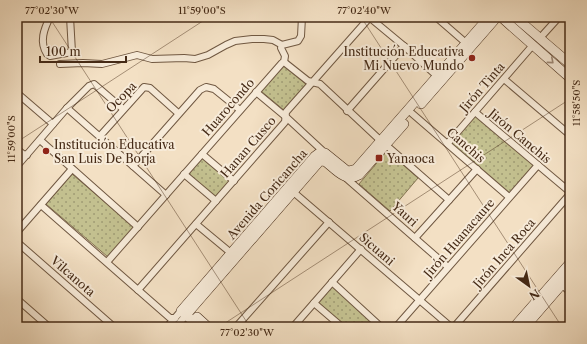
<svg xmlns="http://www.w3.org/2000/svg" width="587" height="344" font-family="'Libre Caslon Text',serif">
  <style>
    .park { fill: url(#park-dots); stroke: #847552 }
    .lines { fill: none; stroke-linecap: round; stroke-linejoin: round }
    .street-casing { stroke: #705842; stroke-width: 8 }
    .secondary-casing { stroke: #452a16; stroke-width: 10 }
    .street { stroke: #f7ebd9; stroke-width: 6 }
    .secondary { stroke: #f7ebd9; stroke-width: 9 }
    .oneway { stroke: #9e8a78 }
    .ticks { fill: none; stroke: #452a16; stroke-width: 1; stroke-opacity: 0.45 }
    .poi-dot { fill: #8f2418; stroke: #f7ebd9; stroke-width: 1.5 }
    .labels { text-anchor: middle; dominant-baseline: central; stroke-width: 4; stroke-linejoin: round; paint-order: stroke }
    .poi-label { font-size: 12px; fill: #452a16; stroke: #f7ebd9; text-anchor: start }
    .street-label { font-size: 12px; fill: #452a16; stroke: #f7ebd9 }
    .neatline { fill: none; stroke: #452a16; stroke-width: 1.5 }
    .ticks-label { font-size: 10px; text-anchor: middle; fill: #452a16 }
  </style>
  <defs>
    <pattern id="park-dots" width="8" height="8" patternUnits="userSpaceOnUse"><rect width="8" height="8" fill="#c3c08f"/><path d="M2 2h.1M6 6h.1" fill="none" stroke="#a09c74" stroke-width="1.8" stroke-linecap="round"/></pattern>
  </defs>
  <rect width="100%" height="100%" fill="#f3e0c4"/>
  <filter id="stains"><feTurbulence type="fractalNoise" baseFrequency=".005" numOctaves="4"/><feColorMatrix values="0 0 0 0 .2 0 0 0 0 .09 0 0 0 0 .02 0 0 0 .5 -.17"/></filter>
  <radialGradient id="worn" r=".72"><stop offset=".6" stop-color="#630" stop-opacity="0"/><stop offset="1" stop-color="#630" stop-opacity=".3"/></radialGradient>
  <g class="park">
    <path d="M285,66L307,85L285,111L261,91L282,67Z"/>
    <path d="M475,114L536,164L509,195L450,143Z"/>
    <path d="M387,151L418,178L390,211L359,184Z"/>
    <path d="M202,158L230,182L215,199L187,175Z"/>
    <path d="M72,174L134,227L108,257L46,204Z"/>
    <path d="M333,285L379,327H337L314,307Z"/>
  </g>
  <g class="lines">
    <g class="street-casing">
      <g id="street">
        <path d="M50,17C44,29 39,42 47,54L50,56L72,52L70,17"/>
        <path d="M369,17L404,46L437,76"/>
        <path d="M436,17L466,43"/>
        <path d="M540,38L559,17"/>
        <path d="M284,62L285,56L281,48L282,45L298,41L301,36L302,17"/>
        <path d="M60,64L83,63L102,64L137,55L152,59L184,58L195,59L208,55L226,45L235,41L252,39H264L273,40L282,45"/>
        <path d="M504,79L570,135"/>
        <path d="M256,92L286,117L325,153"/>
        <path d="M17,93L53,124"/>
        <path d="M67,108L166,195"/>
        <path d="M408,110L509,197"/>
        <path d="M347,111L404,46"/>
        <path d="M475,112L570,192"/>
        <path d="M100,136L144,87L150,88L178,113"/>
        <path d="M40,140L138,227"/>
        <path d="M448,143L533,45"/>
        <path d="M386,145L449,200"/>
        <path d="M17,149L23,154L27,155"/>
        <path d="M202,154L234,181"/>
        <path d="M17,166L67,108L89,86L94,84L123,109"/>
        <path d="M133,166L200,90L206,87L214,89L240,110"/>
        <path d="M184,174L216,201"/>
        <path d="M346,178L448,267"/>
        <path d="M291,190L451,327"/>
        <path d="M41,205L170,318H175"/>
        <path d="M196,224L231,253"/>
        <path d="M17,232L72,169"/>
        <path d="M415,238L477,169"/>
        <path d="M17,242L114,327"/>
        <path d="M107,262L282,63L284,62L308,81L320,84L381,141"/>
        <path d="M332,282L381,327"/>
        <path d="M560,283L570,292"/>
        <path d="M138,290L285,122L286,112L370,17"/>
        <path d="M17,299L49,327"/>
        <path d="M314,303L342,327"/>
        <path d="M167,327L181,311"/>
        <path d="M176,327L186,315"/>
        <path d="M236,327L329,222"/>
        <path d="M293,327L361,249"/>
        <path d="M396,327L538,165"/>
        <path d="M454,327L570,194"/>
        <path d="M565,327L570,321"/>
      </g>
    </g>
    <g class="secondary-casing">
      <g id="secondary">
        <path d="M501,17L570,78"/>
        <path d="M515,17L570,64"/>
        <path d="M421,104L497,17"/>
        <path d="M186,315L319,162L322,161L326,162C336,170 346,183 359,175L404,124"/>
        <path d="M197,317L208,327"/>
        <path d="M200,327L181,311L315,156L319,153H325L346,170L349,171L356,169L489,17"/>
        <path d="M514,327L570,263"/>
        <path d="M525,327L570,275"/>
      </g>
    </g>
    <use href="#street" class="street"/>
    <use href="#secondary" class="secondary"/>
  </g>
  <defs><path id="oneway-chevron" d="M-2-3.5L2.5 0L-2 3.5" fill="none" stroke-width="1.6" stroke-linecap="round" stroke-linejoin="round"/></defs>
  <use class="oneway" href="#oneway-chevron" transform="translate(551 61) rotate(41)"/>
  <path class="ticks" d="M49,17L250,327M361,17L562,327M17,142L209,17M219,327L570,99"/>
  <g class="poi-dot">
    <circle cx="472" cy="58" r="4"/>
    <circle cx="46" cy="151" r="4"/>
    <rect x="375" y="154" width="8" height="8" rx="2"/>
  </g>
  <g class="labels">
    <g class="poi-label">
      <text x="464" y="51" text-anchor="end">Institución Educativa<tspan x="464" dy="14">Mi Nuevo Mundo</tspan></text>
      <text x="54" y="144">Institución Educativa<tspan x="54" dy="14">San Luis De Borja</tspan></text>
      <text x="387" y="158">Yanaoca</text>
    </g>
    <g class="street-label">
      <text transform="translate(482 87) rotate(-49)">Jirón Tinta</text>
      <text transform="translate(121 97) rotate(-46)">Ocopa</text>
      <text transform="translate(228 107) rotate(-49)">Huarocondo</text>
      <text transform="translate(520 136) rotate(40)">Jirón Canchis</text>
      <text transform="translate(466 145) rotate(41)">Canchis</text>
      <text transform="translate(248 147) rotate(-49)">Hanan Cusco</text>
      <text transform="translate(267 194) rotate(-49)">Avenida Coricancha</text>
      <text transform="translate(405 214) rotate(42)">Yauri</text>
      <text transform="translate(459 238) rotate(-49)">Jirón Huanacaure</text>
      <text transform="translate(377 249) rotate(41)">Sicuani</text>
      <text transform="translate(504 253) rotate(-49)">Jirón Inca Roca</text>
      <text transform="translate(73 276) rotate(41)">Vilcanota</text>
    </g>
  </g>
  <rect width="587" height="344" fill="none" stroke="#f3e0c4" stroke-width="44"/>
  <g transform="translate(529 286) rotate(147)" stroke="#f7ebd9" stroke-width="3" paint-order="stroke">
  <path d="M0-3L7 15L0 10L-7 15Z" fill="#452a16"/>
  <text y="-6" font-size="11" font-weight="bold" text-anchor="middle" fill="#452a16">N</text>
  </g>
  <path d="M40 56v6h86v-6" fill="none" stroke="#452a16" stroke-width="2"/>
  <text x="46" y="56" font-size="12" fill="#452a16" stroke="#f7ebd9" stroke-width="3" paint-order="stroke">100 m</text>
  <rect x="22" y="22" width="543" height="300" class="neatline"/>
  <g class="ticks-label">
    <text x="52" y="14">77°02'30"W</text>
    <text x="202" y="14">11°59'00"S</text>
    <text x="364" y="14">77°02'40"W</text>
    <text transform="translate(576 103) rotate(-90)" y="4">11°58'50"S</text>
    <text transform="translate(11 139) rotate(-90)" y="4">11°59'00"S</text>
    <text x="247" y="336">77°02'30"W</text>
  </g>
  <rect width="100%" height="100%" filter="url(#stains)"/>
  <rect width="100%" height="100%" fill="url(#worn)"/>
</svg>
